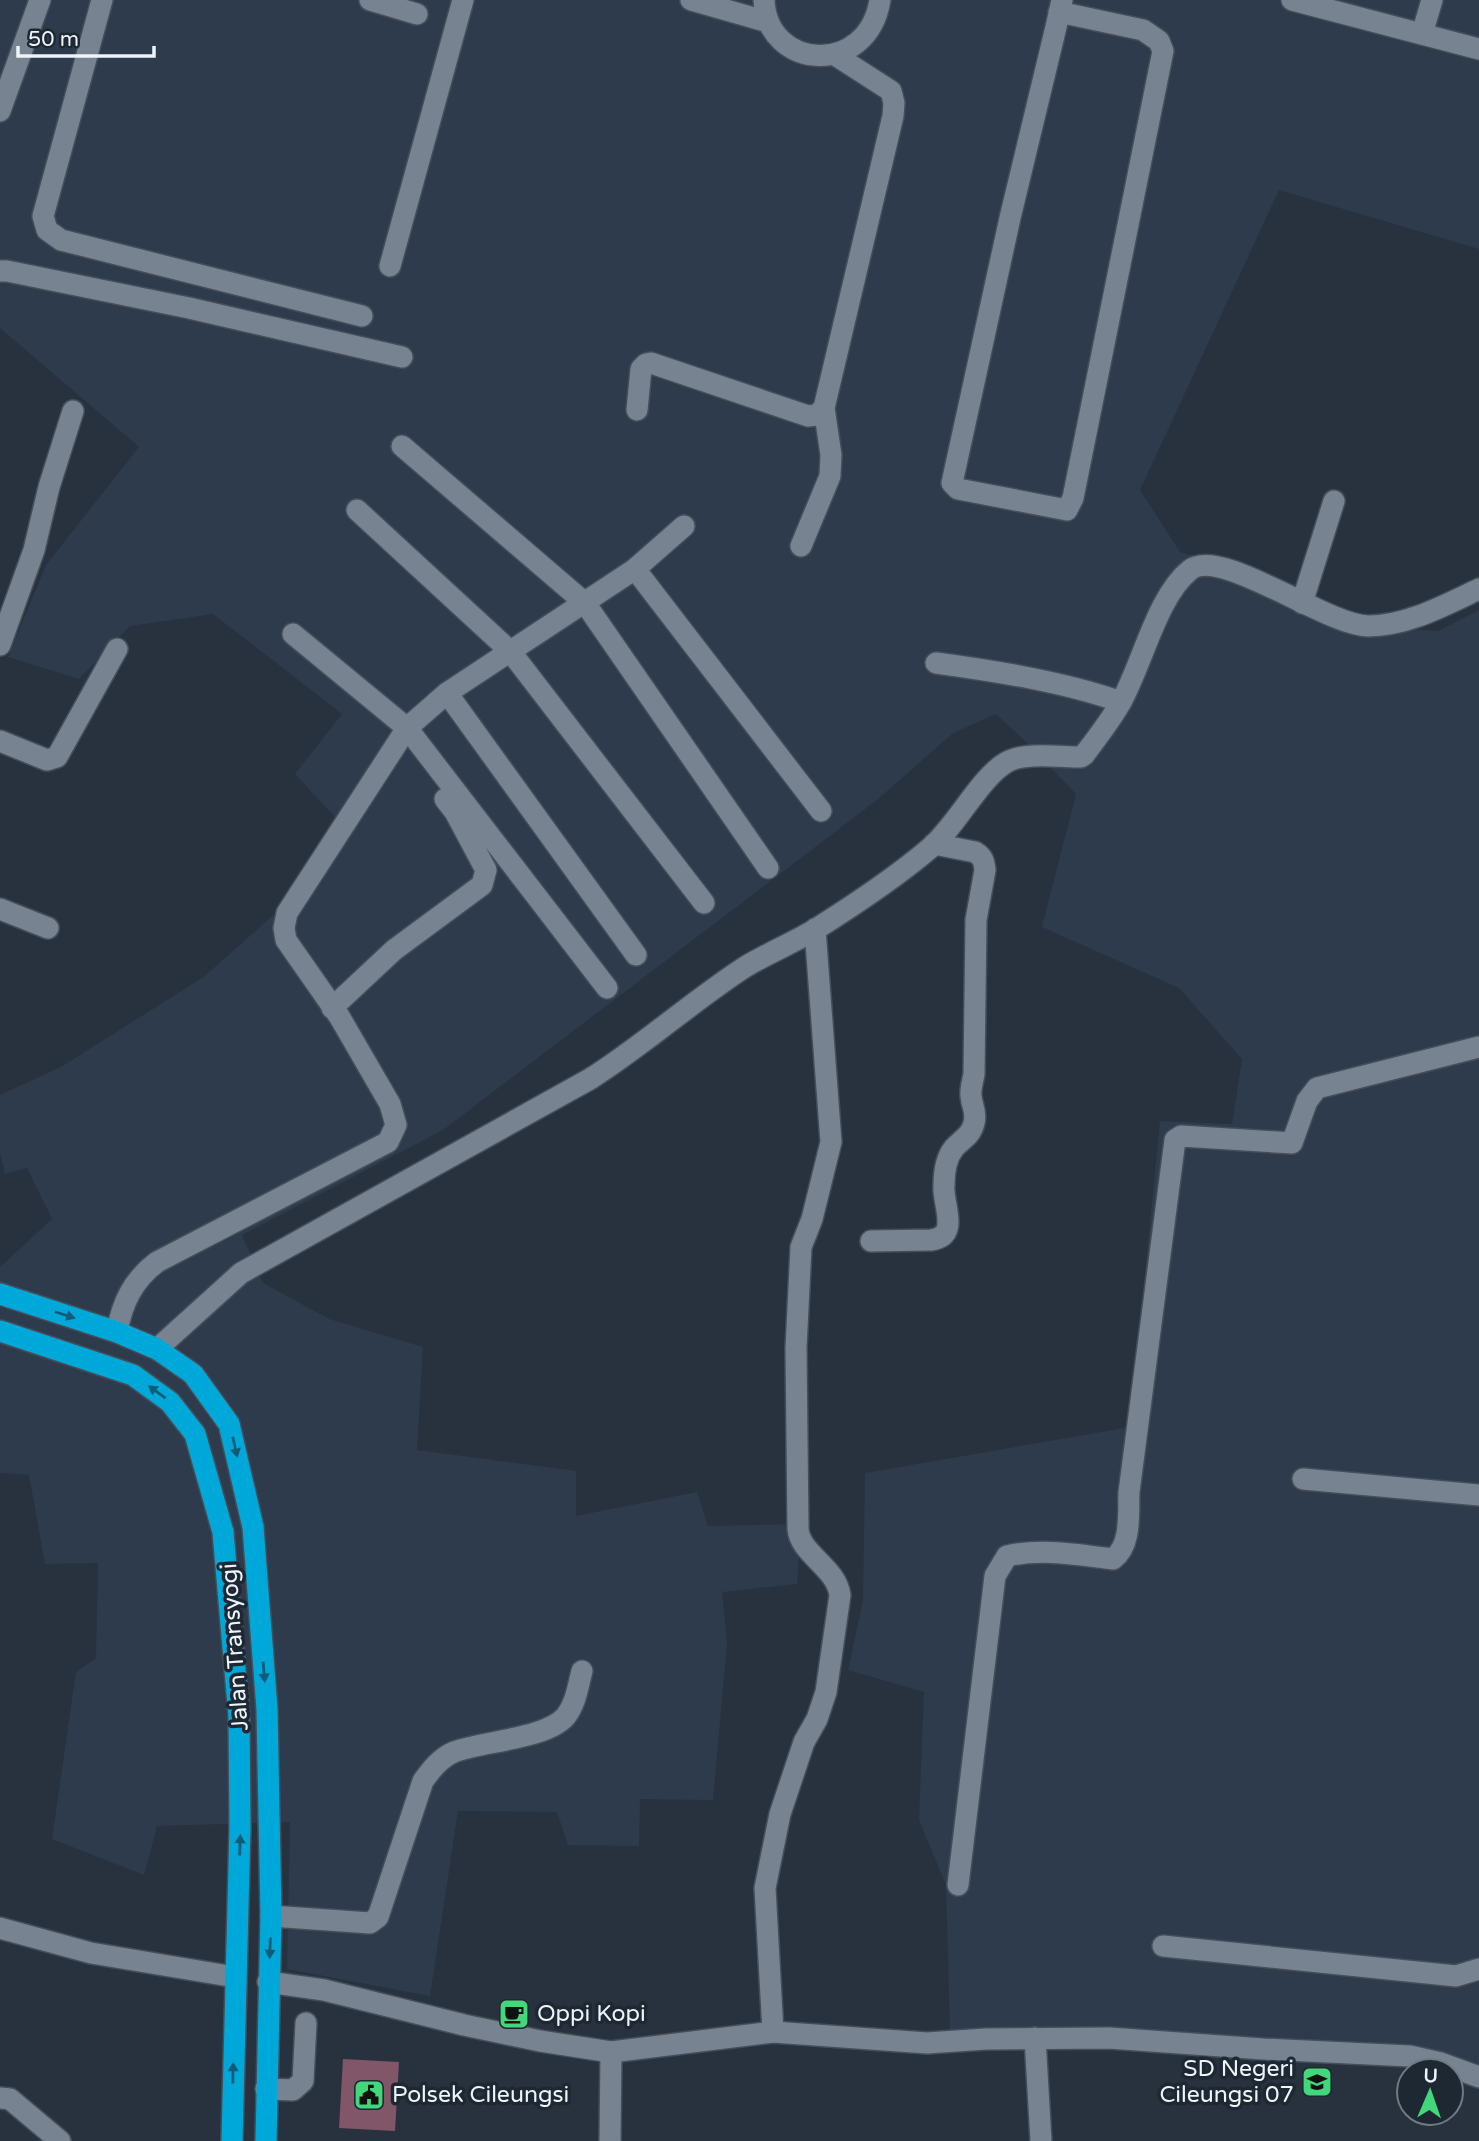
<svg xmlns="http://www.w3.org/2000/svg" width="1479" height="2141" font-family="'Varela Round',sans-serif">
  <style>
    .built { fill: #2d3b4c }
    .building { fill: #805668 }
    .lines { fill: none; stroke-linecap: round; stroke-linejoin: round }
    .minor-casing { stroke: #454e58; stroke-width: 24 }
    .highway-casing { stroke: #454e58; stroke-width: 24 }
    .minor { stroke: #778391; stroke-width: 21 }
    .highway { stroke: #00a8da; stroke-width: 21 }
    .oneway { fill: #125b76 }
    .labels { text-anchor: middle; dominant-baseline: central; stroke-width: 7; stroke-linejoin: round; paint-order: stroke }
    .street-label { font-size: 23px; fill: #eef4fc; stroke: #1e2833 }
    .poi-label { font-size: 23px; fill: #eef4fc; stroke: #1e2833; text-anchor: start }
  </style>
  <rect width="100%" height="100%" fill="#28323e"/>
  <path class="built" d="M0,0H1479V249L1279,190L1140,490L1180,552L1283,580L1361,626L1438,631L1479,610V2064L1430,2050L950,2033L946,1885L919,1820L924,1692L848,1670L863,1601L865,1473L1130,1427L1160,1121L1232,1124L1242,1059L1179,988L1042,927L1076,794L1027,743L996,714L953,733L877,800L443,1130L242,1235L263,1283L329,1319L423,1347L417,1450L576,1471V1516L697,1492L708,1526L801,1524L797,1584L722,1592L727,1643L713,1800L640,1799L639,1846L568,1845L557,1812L458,1811L430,1996L287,1969L290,1822L157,1826L144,1875L52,1839L76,1672L96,1658L98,1563L45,1564L29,1475L0,1473V1267L52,1219L27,1168L5,1174L0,1153V1095L61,1067L205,976L299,892L346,829L295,774L342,714L213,614L130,626L79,679L8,657L46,565L139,447L0,328Z"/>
  <path class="building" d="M343,2059L399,2062L395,2131L339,2128Z"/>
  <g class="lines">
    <g class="minor-casing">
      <g id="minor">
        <path d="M102,0L43,216L47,230L61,240L362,316"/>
        <path d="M370,0L417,14"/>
        <path d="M691,0L768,22"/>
        <path d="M764,0C767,71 868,77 880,0"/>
        <path d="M1292,0L1479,49"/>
        <path d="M1059,12L1143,30L1159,41L1163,51L1073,498L1067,510L958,489L952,483L1010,218L1056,27L1062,0"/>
        <path d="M1422,34L1432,0"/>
        <path d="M0,111L40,0"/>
        <path d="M390,266L463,0"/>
        <path d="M0,271H7L189,308L402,357"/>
        <path d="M637,410L641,369L646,364L651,363L808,416L817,415L824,408L893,116L894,103L891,91L835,55"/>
        <path d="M402,446L585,603L768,868"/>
        <path d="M357,510L510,651L704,903"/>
        <path d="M801,546L830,476L831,455L824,408"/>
        <path d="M635,569L821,811"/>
        <path d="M1302,603L1334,501"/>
        <path d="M293,634L407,728L607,988"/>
        <path d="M0,645L34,550L49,487L73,411"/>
        <path d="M936,663C995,671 1065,682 1121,702"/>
        <path d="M447,693L636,955"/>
        <path d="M0,741L47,760L57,757L117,649"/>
        <path d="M0,909L48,928"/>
        <path d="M332,1008L394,950L482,885L486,870L455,812L445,799"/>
        <path d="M871,1241L931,1240C961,1236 942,1204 944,1185C944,1173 946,1158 954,1148C962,1139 971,1136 974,1123C977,1112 972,1107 971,1096C970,1089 973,1081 974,1074L976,920L985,870C984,861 983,857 975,852L934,844"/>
        <path d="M117,1332C122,1303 133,1280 157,1262L388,1142L396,1125L390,1104L339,1016L286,940L284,928L287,913L407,728L447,693L635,569L684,526"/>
        <path d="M157,1349L241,1273L590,1079C644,1045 691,1002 745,967C768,953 793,943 816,929C854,905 895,878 929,849C956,827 980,777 1007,762C1024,752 1060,757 1081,757L1084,755C1097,738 1111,720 1121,702C1142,665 1157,596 1190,570C1220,546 1325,625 1368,626C1407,626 1445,605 1479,589"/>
        <path d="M1303,1479L1479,1495"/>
        <path d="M958,1885L995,1576L1007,1556C1041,1548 1079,1555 1113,1559C1132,1545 1128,1514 1129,1492L1175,1140L1181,1136L1292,1143L1307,1101L1317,1088L1479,1047"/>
        <path d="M271,1916L370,1923L378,1917L423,1781C431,1770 440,1758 454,1752C482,1741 547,1739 566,1716C576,1703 578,1686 582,1671"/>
        <path d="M0,1928L91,1953L235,1977"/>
        <path d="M1163,1946L1456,1976L1479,1969"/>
        <path d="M268,1982L324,1990L464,2025L540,2041L611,2052L773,2032L927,2043L986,2039L1109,2038L1263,2049L1410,2056L1441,2063L1479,2077"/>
        <path d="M773,2032L765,1888L780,1814L804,1742L817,1719L826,1692L840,1595C836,1567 800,1554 798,1529L796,1348L801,1247L812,1219L831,1142L815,929"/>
        <path d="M1035,2038L1041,2141"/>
        <path d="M266,2089L293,2090L303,2081L306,2023"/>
        <path d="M0,2098L10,2099L60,2141"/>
        <path d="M610,2141L611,2052"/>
      </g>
    </g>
    <g class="highway-casing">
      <g id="highway">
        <path d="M0,1294L117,1332L157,1349L193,1374L229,1424L253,1527L267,1709L271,1916L266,2141"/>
        <path d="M0,1331L133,1375L170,1402L195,1434L223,1532L239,1716L240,1827L232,2141"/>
      </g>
    </g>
    <use href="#minor" class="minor"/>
    <use href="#highway" class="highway"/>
  </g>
  <defs><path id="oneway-solid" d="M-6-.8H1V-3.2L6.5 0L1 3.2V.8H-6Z" transform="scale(1.75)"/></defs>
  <g class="oneway">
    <use href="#oneway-solid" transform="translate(65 1315) rotate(18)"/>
    <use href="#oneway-solid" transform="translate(157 1392) rotate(-144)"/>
    <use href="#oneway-solid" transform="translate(235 1447) rotate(77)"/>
    <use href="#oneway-solid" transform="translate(264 1672) rotate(85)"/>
    <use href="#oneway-solid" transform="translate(240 1845) rotate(-88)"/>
    <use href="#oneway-solid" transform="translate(270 1948) rotate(92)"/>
    <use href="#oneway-solid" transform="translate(233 2073) rotate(-89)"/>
  </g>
  <defs>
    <g id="cafe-square" transform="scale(1.575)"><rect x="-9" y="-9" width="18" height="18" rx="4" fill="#43d77b" stroke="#1e2833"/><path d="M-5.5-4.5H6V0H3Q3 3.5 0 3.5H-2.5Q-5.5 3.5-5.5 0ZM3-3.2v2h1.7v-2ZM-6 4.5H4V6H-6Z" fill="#111"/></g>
    <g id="school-square" transform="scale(1.575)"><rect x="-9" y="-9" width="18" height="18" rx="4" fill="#43d77b" stroke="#1e2833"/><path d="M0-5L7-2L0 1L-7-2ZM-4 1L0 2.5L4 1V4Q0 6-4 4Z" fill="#111"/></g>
    <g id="civic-square" transform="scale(1.575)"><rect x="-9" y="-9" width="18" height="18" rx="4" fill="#43d77b" stroke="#1e2833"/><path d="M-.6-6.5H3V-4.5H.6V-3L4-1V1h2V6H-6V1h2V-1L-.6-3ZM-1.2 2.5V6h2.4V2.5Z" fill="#111"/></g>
  </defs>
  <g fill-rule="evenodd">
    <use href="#cafe-square" x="514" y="2014"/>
    <use href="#school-square" x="1317" y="2082"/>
    <use href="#civic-square" x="369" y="2095"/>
  </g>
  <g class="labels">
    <g class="street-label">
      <text transform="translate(235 1647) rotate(-94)">Jalan Transyogi</text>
    </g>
    <g class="poi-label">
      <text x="537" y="2014">Oppi Kopi</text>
      <text x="1294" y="2069" text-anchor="end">SD Negeri<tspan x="1294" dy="26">Cileungsi 07</tspan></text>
      <text x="392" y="2095">Polsek Cileungsi</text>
    </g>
  </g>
  <g transform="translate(1430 2092) rotate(2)"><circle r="33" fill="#1e2833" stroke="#717a83" stroke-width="2"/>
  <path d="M0-5L12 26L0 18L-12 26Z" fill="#43d77b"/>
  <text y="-10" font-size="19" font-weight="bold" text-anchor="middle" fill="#eef4fc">U</text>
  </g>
  <path d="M18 46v10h136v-10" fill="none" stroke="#eef4fc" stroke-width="3.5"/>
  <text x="28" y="46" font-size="21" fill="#eef4fc" stroke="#1e2833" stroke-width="5" paint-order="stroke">50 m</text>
</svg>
